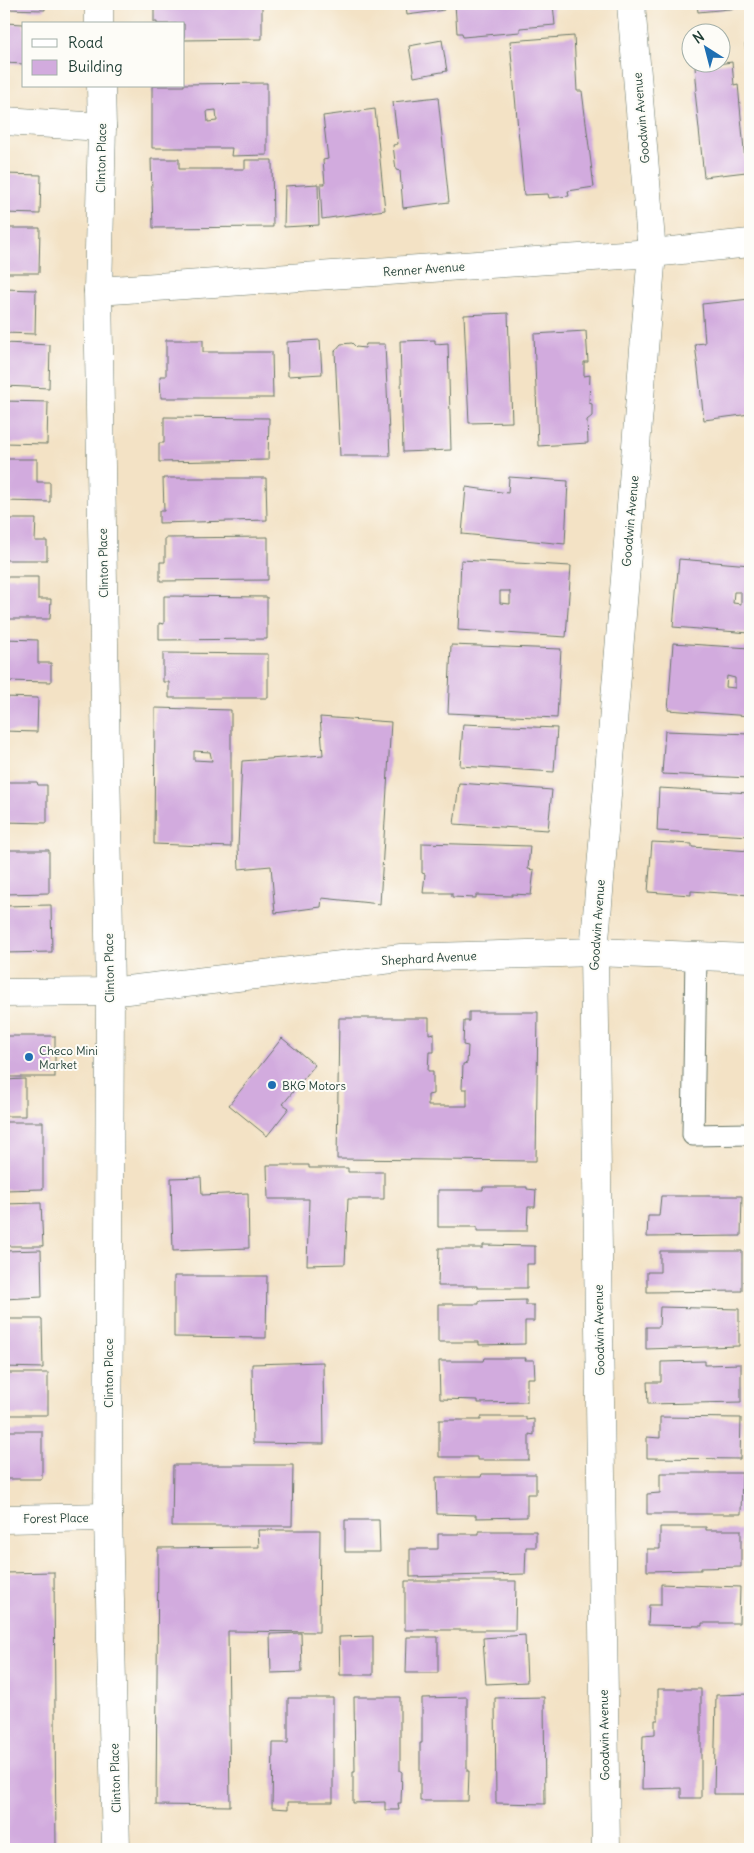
<svg xmlns="http://www.w3.org/2000/svg" width="754" height="1853" font-family="Delius,sans-serif">
  <style>
    .building { fill: #d2abde; fill-rule: evenodd }
    .lines { fill: none; stroke-linecap: round; stroke-linejoin: round }
    .service-casing { stroke: #697767; stroke-width: 23 }
    .minor-casing { stroke: #697767; stroke-width: 29 }
    .tertiary-casing { stroke: #697767; stroke-width: 29 }
    .service { stroke: #fff; stroke-width: 21 }
    .minor { stroke: #fff; stroke-width: 28 }
    .tertiary { stroke: #fff; stroke-width: 28 }
    .poi-dot { fill: #1f6fb2; stroke: #fdfcf7; stroke-width: 2 }
    .labels { text-anchor: middle; dominant-baseline: central; stroke-width: 4; stroke-linejoin: round; paint-order: stroke }
    .street-label { font-size: 12px; fill: #1f3d34; stroke: #fdfcf7 }
    .poi-label { font-size: 12px; fill: #1f3d34; stroke: #fdfcf7; text-anchor: start }
  </style>
  <rect width="100%" height="100%" fill="#fdfcf7"/>
  <filter id="ink" filterUnits="userSpaceOnUse"><feTurbulence type="fractalNoise" baseFrequency=".02" numOctaves="2"/><feDisplacementMap in="SourceGraphic" scale="10" xChannelSelector="R" yChannelSelector="G"/><feConvolveMatrix kernelMatrix="1 2 1 2 8 2 1 2 1" color-interpolation-filters="sRGB"/></filter>
  <filter id="wash" filterUnits="userSpaceOnUse"><feTurbulence type="fractalNoise" baseFrequency=".0096" numOctaves="4" result="noise"/><feDisplacementMap in="SourceGraphic" scale="20" xChannelSelector="R" yChannelSelector="G"/><feGaussianBlur stdDeviation="1.12" result="paint"/><feColorMatrix in="noise" values="0 0 0 0 0 0 0 0 0 0 0 0 0 0 0 0 0 1.4 0 .05"/><feComposite in="paint" operator="in"/></filter>
  <g filter="url(#wash)">
    <rect width="100%" height="100%" fill="#f3e2c5"/>
    <g id="blocks">
      <g class="building">
        <path d="M4,4H45V10L4,9Z"/>
        <path d="M154,4H262V39L184,40V24H157V22H154Z"/>
        <path d="M406,4H444V10L407,15Z"/>
        <path d="M455,4H553L555,25L520,28V32L463,37L462,33H457Z"/>
        <path d="M697,4H750V7L698,12Z"/>
        <path d="M4,23L24,24V64L4,63Z"/>
        <path d="M574,36L577,91H582L594,187L568,191L569,196L549,198L548,194L524,195L510,41Z"/>
        <path d="M442,40L447,71L414,77L409,46Z"/>
        <path d="M750,43V92H749L745,44Z"/>
        <path d="M732,62L734,85L738,84L746,172L704,177L695,91L697,90L695,67Z"/>
        <path d="M267,83V155L231,156L232,148H152V86H184V84ZM216,110L217,121L208,122L207,111Z"/>
        <path d="M438,97L449,202L403,208L400,171L396,170L393,145L398,144L393,102Z"/>
        <path d="M375,109L385,210L322,219L320,184H325L323,160L328,159L323,116Z"/>
        <path d="M151,159H179V169H245V160H272L273,227L153,228Z"/>
        <path d="M4,174L41,175L40,214L4,213Z"/>
        <path d="M318,184L319,225L284,227L285,186Z"/>
        <path d="M4,228H40L39,273H4Z"/>
        <path d="M4,289L36,290L35,334L4,333Z"/>
        <path d="M750,299V414L704,420L695,344L705,343L702,304Z"/>
        <path d="M508,313L512,422L469,423L464,315Z"/>
        <path d="M586,331L588,362H584V376L590,375L589,403L592,404V416L587,420L588,443L538,446L534,334Z"/>
        <path d="M166,340H203V352H272L273,398H161L160,376H166Z"/>
        <path d="M320,340L322,374L288,376L287,342Z"/>
        <path d="M435,340V344L448,343L451,450L403,452L400,341Z"/>
        <path d="M4,343L50,345L49,388L4,386Z"/>
        <path d="M352,343L356,347L365,348L366,344H385L390,456H340L335,351L341,344Z"/>
        <path d="M4,401L48,402L47,444L4,443Z"/>
        <path d="M164,417L269,418L268,460L159,462V443H164Z"/>
        <path d="M4,459H37V482H50V502L4,501Z"/>
        <path d="M509,477L568,481L565,544L462,534L466,487L508,493Z"/>
        <path d="M163,478H266L267,520L159,523V511H164Z"/>
        <path d="M4,519H36L35,541H47V560H4Z"/>
        <path d="M268,537V580L160,581V562H165V538Z"/>
        <path d="M679,559L750,565V633L673,627ZM734,592H741V604L733,603Z"/>
        <path d="M461,560L571,566L566,637L458,630ZM500,591H510V604L500,603Z"/>
        <path d="M4,577H38V599H51L50,619H4Z"/>
        <path d="M164,596L267,597V639L159,640V623L164,624Z"/>
        <path d="M4,639L38,640V663H51V682L4,681Z"/>
        <path d="M673,643L750,648V716L668,710ZM727,676L735,678V688L726,687Z"/>
        <path d="M451,645L561,649L557,718L448,713Z"/>
        <path d="M163,653L268,654V698H169V682H163Z"/>
        <path d="M4,697L38,698L37,732L4,731Z"/>
        <path d="M155,708L231,710V847L154,844ZM194,751L210,752L212,761L194,760Z"/>
        <path d="M320,717L391,722L380,904L322,898L321,907L275,913L271,866L239,869L238,847L242,761L323,755Z"/>
        <path d="M463,724L557,728L554,772L460,766Z"/>
        <path d="M665,731L750,734V778L662,774Z"/>
        <path d="M4,782H37L38,785H47V823L4,822Z"/>
        <path d="M459,783L552,790L548,830L454,824Z"/>
        <path d="M659,788L750,793V836L657,831Z"/>
        <path d="M652,842L692,844V847L750,851V895L691,891V895L648,892Z"/>
        <path d="M422,843L530,846L528,869L534,870L531,895L512,894V896L476,895V898L452,897V893H423L425,874L422,873Z"/>
        <path d="M4,850H49V893L4,894Z"/>
        <path d="M51,905L52,952L4,953V906Z"/>
        <path d="M469,1012H538L536,1161L337,1159L339,1018H429V1034L434,1033V1052H429L428,1071H433V1094L428,1095V1106H467V1089H462L463,1064L467,1063L468,1046L463,1045L464,1021H469Z"/>
        <rect x="4" y="1036" width="51" height="41"/>
        <path d="M282,1038L315,1065L283,1104L289,1108L267,1136L229,1105Z"/>
        <path d="M25,1079V1116H4V1080Z"/>
        <path d="M4,1122H43V1189L4,1190Z"/>
        <path d="M267,1165H309V1168H348V1172H384V1199H348L345,1264L307,1265L309,1199H268Z"/>
        <path d="M201,1177L202,1195L248,1193L249,1248L173,1251L171,1178Z"/>
        <path d="M483,1187H527V1189L536,1190L535,1207H528L527,1231H477V1227H438V1190H483Z"/>
        <path d="M661,1196H742L741,1236L647,1237L648,1216H659Z"/>
        <path d="M41,1203L43,1246H4V1204Z"/>
        <path d="M483,1245L535,1246V1264H527V1288H477V1286H438L439,1248H483Z"/>
        <path d="M41,1250L42,1297L4,1299V1251Z"/>
        <path d="M660,1251H742V1291L647,1292V1272H660Z"/>
        <path d="M174,1276H267L266,1338L174,1337Z"/>
        <path d="M526,1300V1305H534V1321H525V1344L479,1345V1342H438V1304H479V1301Z"/>
        <path d="M660,1307L739,1309V1346L646,1349V1327H659Z"/>
        <path d="M4,1319H42L43,1368L4,1367Z"/>
        <path d="M484,1358H526L525,1360H534L535,1378H527V1402L478,1403V1400L440,1399L439,1361H483Z"/>
        <path d="M705,1361V1365L741,1364V1402L648,1404L647,1382H661V1362Z"/>
        <path d="M323,1362L324,1444L253,1443L252,1364Z"/>
        <rect x="4" y="1373" width="44" height="42"/>
        <path d="M481,1417H526V1420L534,1419V1435L529,1434V1460H477V1457H439V1420H481Z"/>
        <path d="M660,1417L741,1418L740,1459L647,1458V1437L660,1438Z"/>
        <path d="M5,1431H42V1479H5V1476H4Z"/>
        <path d="M173,1465H293L292,1526H172Z"/>
        <path d="M660,1473H742L741,1514H647V1494L660,1493Z"/>
        <path d="M482,1474H536V1494H527V1517L476,1518V1515L437,1514L436,1477H481Z"/>
        <path d="M345,1520H379L380,1552H345Z"/>
        <path d="M660,1527H706V1530H741V1567L701,1568V1570L647,1571V1549H660Z"/>
        <path d="M258,1530H320L319,1632L228,1631L230,1806L156,1805L158,1548L259,1547Z"/>
        <path d="M479,1531H536V1547H526L525,1574L410,1577V1549H438V1534H479Z"/>
        <path d="M54,1572L56,1849H4V1573Z"/>
        <path d="M405,1581H516L515,1630H405Z"/>
        <path d="M661,1584L740,1587L739,1623H702V1626L648,1625L649,1605H661Z"/>
        <path d="M301,1633L302,1672L271,1673L270,1634Z"/>
        <path d="M525,1635L527,1682L486,1684L483,1638Z"/>
        <path d="M373,1636V1675H340L339,1637Z"/>
        <path d="M407,1637H438V1673H406Z"/>
        <path d="M658,1689H701V1798H681V1788L642,1789L643,1735L655,1734V1720H658Z"/>
        <path d="M750,1694V1794H714L716,1695Z"/>
        <path d="M354,1697H400V1771H402L401,1803H398L399,1810H385V1802L353,1803V1772H355Z"/>
        <path d="M467,1697V1771H469L468,1801H420V1743H422V1698Z"/>
        <path d="M544,1697L545,1804L496,1803L495,1698Z"/>
        <path d="M288,1698H333V1802H288V1809L272,1808L273,1743H288Z"/>
      </g>
    </g>
  </g>
  <g filter="url(#ink)">
    <use href="#blocks" fill-opacity="0" stroke="#697767" stroke-width="1"/>
    <g class="lines">
      <g class="service-casing">
        <path id="service" d="M696,956L693,1135L750,1134"/>
      </g>
      <g class="minor-casing">
        <g id="minor">
          <path d="M4,121L102,127"/>
          <path d="M98,291L652,253L750,243"/>
          <path d="M4,993L110,992L401,958L594,952L750,958"/>
          <path d="M4,1519L108,1517"/>
          <path d="M606,1849L594,952L652,253L631,4"/>
        </g>
      </g>
      <g class="tertiary-casing">
        <g id="tertiary">
          <path d="M99,4V24"/>
          <path d="M101,86L102,127L98,291L110,992L108,1517L116,1849"/>
        </g>
      </g>
      <use href="#service" class="service"/>
      <use href="#minor" class="minor"/>
      <use href="#tertiary" class="tertiary"/>
    </g>
  </g>
  <g class="poi-dot">
    <circle cx="29" cy="1057" r="5"/>
    <circle cx="272" cy="1085" r="5"/>
  </g>
  <g class="labels">
    <g class="street-label">
      <text transform="translate(641 118) rotate(-95)">Goodwin Avenue</text>
      <text transform="translate(101 158) rotate(-89)">Clinton Place</text>
      <text transform="translate(424 269) rotate(-4)">Renner Avenue</text>
      <text transform="translate(630 521) rotate(-85)">Goodwin Avenue</text>
      <text transform="translate(103 563) rotate(-91)">Clinton Place</text>
      <text transform="translate(597 925) rotate(-86)">Goodwin Avenue</text>
      <text transform="translate(429 958) rotate(-3)">Shephard Avenue</text>
      <text transform="translate(109 968) rotate(-91)">Clinton Place</text>
      <text transform="translate(599 1330) rotate(-91)">Goodwin Avenue</text>
      <text transform="translate(108 1373) rotate(-90)">Clinton Place</text>
      <text transform="translate(56 1518) rotate(-1)">Forest Place</text>
      <text transform="translate(604 1735) rotate(-91)">Goodwin Avenue</text>
      <text transform="translate(115 1778) rotate(-92)">Clinton Place</text>
    </g>
    <g class="poi-label">
      <text x="39" y="1050">Checo Mini<tspan x="39" dy="14">Market</tspan></text>
      <text x="282" y="1085">BKG Motors</text>
    </g>
  </g>
  <rect width="754" height="1853" fill="none" stroke="#fdfcf7" stroke-width="20"/>
  <rect x="22" y="22" width="162" height="65" fill="#fdfcf7" stroke="#a4b0a9"/>
  <rect x="32" y="39" width="25" height="8" fill="#ffffff" stroke="#a4b0a9"/>
  <text x="68" y="48" font-size="15" fill="#1f3d34">Road</text>
  <rect x="32" y="60" width="25" height="15" fill="#d2abde" stroke="#a4b0a9"/>
  <text x="68" y="72" font-size="15" fill="#1f3d34">Building</text>
  <g transform="translate(706 48) rotate(324)"><circle r="24" fill="#fdfcf7" stroke="#a4b0a9"/>
  <path d="M0-4L9 19L0 12L-9 19Z" fill="#1f6fb2"/>
  <text y="-8" font-size="14" font-weight="bold" text-anchor="middle" fill="#1f3d34">N</text>
  </g>
</svg>
